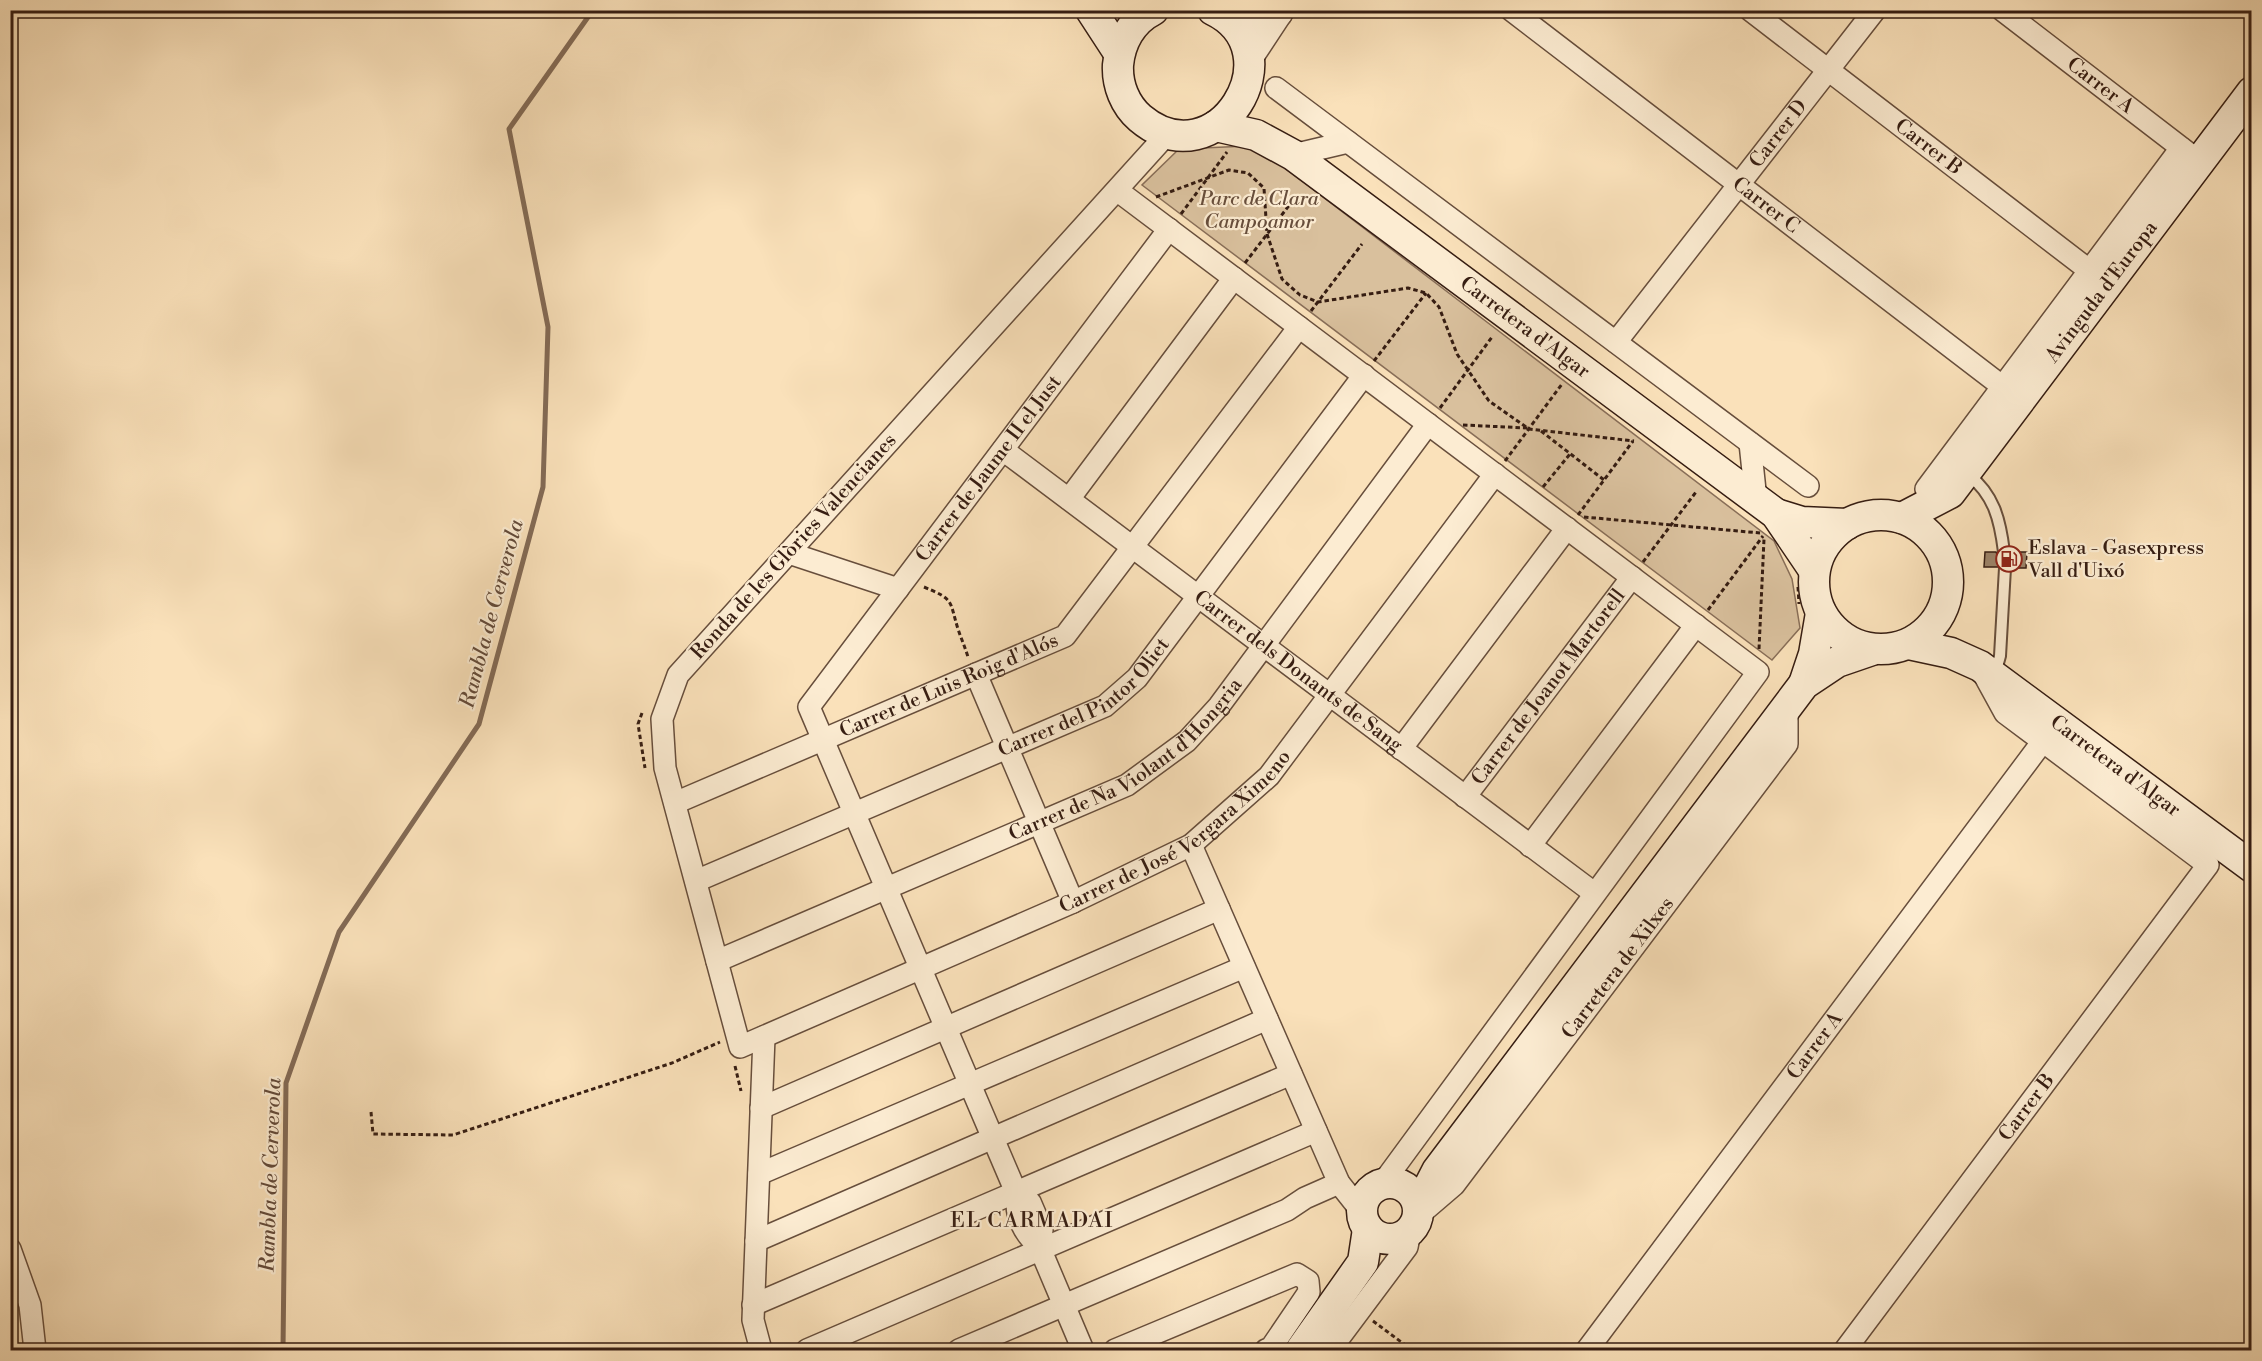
<svg xmlns="http://www.w3.org/2000/svg" width="2262" height="1361" font-family="'Libre Bodoni',serif">
  <style>
    .green { fill: #d9c09d; stroke: #886e58; stroke-width: 1.5 }
    .lines { fill: none; stroke-linecap: round; stroke-linejoin: round }
    .stream { stroke: #836a55; stroke-width: 5 }
    .building { fill: #9c8369; stroke: #361d12; stroke-width: 1.5 }
    .lane-casing { stroke: #674e3c; stroke-width: 14 }
    .street-casing { stroke: #674e3c; stroke-width: 24 }
    .secondary-casing { stroke: #361d12; stroke-width: 33 }
    .path { stroke: #361d12; stroke-width: 3; stroke-dasharray: 4.5 3; stroke-linecap: butt }
    .lane { stroke: #fcecd2; stroke-width: 10 }
    .street { stroke: #fcecd2; stroke-width: 21 }
    .secondary { stroke: #fcecd2; stroke-width: 30 }
    .labels { text-anchor: middle; dominant-baseline: central; stroke-width: 4.5; stroke-linejoin: round; paint-order: stroke }
    .street-label { font-size: 20px; fill: #361d12; stroke: #fcecd2 }
    .park-label { font-size: 20px; font-style: italic; fill: #674e3c; stroke: #fcecd2 }
    .poi-label { font-size: 20px; fill: #361d12; stroke: #fcecd2; text-anchor: start }
    .water-label { font-size: 21px; font-style: italic; fill: #634a39; stroke: #fcecd2 }
    .neighbourhood-label { font-size: 21px; letter-spacing: 1.5px; fill: #361d12; stroke: #fcecd2 }
  </style>
  <rect width="100%" height="100%" fill="#fae1ba"/>
  <filter id="stains"><feTurbulence type="fractalNoise" baseFrequency=".00333" numOctaves="4"/><feColorMatrix values="0 0 0 0 .2 0 0 0 0 .09 0 0 0 0 .02 0 0 0 .5 -.17"/></filter>
  <radialGradient id="worn" r=".72"><stop offset=".6" stop-color="#630" stop-opacity="0"/><stop offset="1" stop-color="#630" stop-opacity=".3"/></radialGradient>
  <path class="green" d="M1248,146L1264,152L1774,541L1792,579L1800,628L1772,660L1142,185L1179,149Z"/>
  <g class="lines">
    <path class="stream" d="M283,1350L286,1083L339,932L479,724L543,487L548,327L509,129L593,10"/>
  </g>
  <path class="building" d="M1985,552H1996L1998,557L2004,559L2011,552H2027L2026,568H2012L2005,561L1998,567H1984Z"/>
  <g class="lines">
    <g class="lane-casing">
      <g id="lane">
        <path d="M1968,474C1994,495 2000,519 2004,552"/>
        <path d="M1995,674L2000,656L2005,568"/>
      </g>
    </g>
    <g class="street-casing">
      <g id="street">
        <path id="s1" d="M1511,10L2020,400"/>
        <path id="s2" d="M1750,10L2107,284"/>
        <path id="s3" d="M2002,10L2192,156"/>
        <path d="M1236,28L1281,15"/>
        <path d="M1249,63L1284,10"/>
        <path d="M1276,88L1808,486"/>
        <path id="s4" d="M1168,133L678,675L662,719L665,768L740,1047L1073,902L1191,845L1269,776L1495,474"/>
        <path d="M1293,155L1348,142"/>
        <path d="M1118,191L1758,672L1382,1184"/>
        <path id="s5" d="M1616,342L1875,10"/>
        <path d="M1750,443L1756,500"/>
        <path id="s6" d="M1003,450L1594,893"/>
        <path d="M1926,489L2181,148"/>
        <path d="M1069,499L1234,278"/>
        <path d="M789,553L898,589"/>
        <path d="M976,674L1073,902"/>
        <path d="M1401,749L1567,528"/>
        <path id="s7" d="M1465,797L1632,577"/>
        <path id="s8" d="M675,803L1065,636L1299,327"/>
        <path d="M1191,845L1339,1183L1362,1212"/>
        <path d="M1530,846L1696,625"/>
        <path id="s9" d="M696,881L1105,706L1137,678L1364,375"/>
        <path id="s10" d="M717,961L1127,785L1187,741L1219,706L1428,424"/>
        <path d="M761,1108L1219,909"/>
        <path d="M759,1174L1244,967"/>
        <path d="M1018,1197L1030,1202L1042,1230L1039,1246"/>
        <path id="s11" d="M1419,1215L1454,1185L1787,744V707"/>
        <path d="M756,1241L1267,1019"/>
        <path d="M10,1249L30,1305L35,1350"/>
        <path d="M753,1305L1291,1074"/>
        <path d="M761,1350L753,1320L764,1037"/>
        <path d="M807,1350L1316,1131"/>
        <path d="M959,1350L1287,1210L1305,1198L1339,1183"/>
        <path id="s12" d="M1083,1350L1039,1246C1025,1235 1014,1215 1018,1197L809,707L1169,229"/>
        <path d="M1115,1350L1297,1274L1308,1281L1309,1292L1271,1348L1266,1350"/>
        <path d="M1330,1350L1407,1247L1410,1232"/>
        <path id="s13" d="M1587,1350L2043,741"/>
        <path id="s14" d="M1845,1350L2208,865L2005,713L1982,671"/>
      </g>
    </g>
    <g class="secondary-casing">
      <g id="secondary">
        <path d="M1091,10L1119,53"/>
        <path d="M1153,10C1131,21 1120,43 1118,65C1117,85 1125,105 1140,118C1217,183 1298,51 1213,10"/>
        <path id="s15" d="M1216,126L1256,135L1293,155L1776,514L1814,570"/>
        <path d="M1776,514L1802,522L1847,524"/>
        <circle cx="1881" cy="582" r="67"/>
        <path id="s16" d="M1902,518L1950,493L2252,92"/>
        <path id="s17" d="M1909,644L1951,653L1980,666L2252,867"/>
        <path d="M1804,684L1814,654L1821,613"/>
        <circle cx="1390" cy="1211" r="28"/>
        <path d="M1419,1206L1437,1171L1804,684L1837,662L1872,650"/>
        <path d="M1301,1350L1363,1262L1368,1229"/>
      </g>
    </g>
    <g class="path">
      <path d="M1156,197L1229,170L1248,173L1264,188L1267,234L1282,279L1300,295L1318,302L1408,288L1426,293L1439,307L1457,354L1489,401L1529,429L1634,441"/>
      <path d="M1181,214L1227,152"/>
      <path d="M1245,263L1297,195"/>
      <path d="M1311,311L1362,244"/>
      <path d="M1374,361L1426,293"/>
      <path d="M1440,408L1492,337"/>
      <path d="M1463,425L1528,428"/>
      <path d="M1541,431L1604,480"/>
      <path d="M1505,461L1562,384"/>
      <path d="M1543,487L1570,454"/>
      <path d="M1578,515L1633,441"/>
      <path d="M1584,517L1760,533"/>
      <path d="M1643,562L1696,492"/>
      <path d="M924,587C955,600 949,600 958,629C961,638 965,647 968,657"/>
      <path d="M1798,587L1799,604"/>
      <path d="M1708,610L1763,536"/>
      <path d="M1759,649L1764,539"/>
      <path d="M642,713L638,724L645,768"/>
      <path d="M735,1066L741,1091"/>
      <path d="M371,1112L373,1134L453,1135L672,1063L720,1042"/>
      <path d="M1373,1321L1412,1350"/>
    </g>
    <use href="#lane" class="lane"/>
    <use href="#street" class="street"/>
    <use href="#secondary" class="secondary"/>
  </g>
  <defs>
    <g id="fuel-ring" transform="scale(1.35)"><circle r="9.5" fill="#fcecd2" stroke="#8f2418" stroke-width="1.5"/><path d="M-5.5-6h7V0h2V4h1.3V-2.5L3-4.5l.8-.8L6-3V5H2.5V1h-1V6h-7ZM-4.2-4.7v3.2H.2V-4.7Z" fill="#8f2418"/></g>
  </defs>
  <g fill-rule="evenodd">
    <use href="#fuel-ring" x="2009" y="559"/>
  </g>
  <g class="labels">
    <g class="street-label">
      <text stroke="none"><textPath href="#s3" startOffset="124">Carrer A</textPath></text>
      <text stroke="none"><textPath href="#s5" startOffset="264">Carrer D</textPath></text>
      <text stroke="none"><textPath href="#s2" startOffset="225">Carrer B</textPath></text>
      <text stroke="none"><textPath href="#s1" startOffset="321">Carrer C</textPath></text>
      <text stroke="none"><textPath href="#s16" startOffset="306">Avinguda d'Europa</textPath></text>
      <text stroke="none"><textPath href="#s15" startOffset="372">Carretera d'Algar</textPath></text>
      <text stroke="none"><textPath href="#s12" startOffset="1000">Carrer de Jaume II el Just</textPath></text>
      <text transform="translate(794 547) rotate(-48)">Ronda de les Glòries Valencianes</text>
      <text stroke="none"><textPath href="#s6" startOffset="369">Carrer dels Donants de Sang</textPath></text>
      <text stroke="none"><textPath href="#s8" startOffset="298">Carrer de Luis Roig d'Alós</textPath></text>
      <text stroke="none"><textPath href="#s7" startOffset="138">Carrer de Joanot Martorell</textPath></text>
      <text stroke="none"><textPath href="#s9" startOffset="432">Carrer del Pintor Oliet</textPath></text>
      <text stroke="none"><textPath href="#s10" startOffset="459">Carrer de Na Violant d'Hongria</textPath></text>
      <text stroke="none"><textPath href="#s17" startOffset="243">Carretera d'Algar</textPath></text>
      <text stroke="none"><textPath href="#s4" startOffset="1604">Carrer de José Vergara Ximeno</textPath></text>
      <text stroke="none"><textPath href="#s11" startOffset="318">Carretera de Xilxes</textPath></text>
      <text stroke="none"><textPath href="#s13" startOffset="380">Carrer A</textPath></text>
      <text stroke="none"><textPath href="#s14" startOffset="303">Carrer B</textPath></text>
    </g>
    <g class="park-label">
      <text x="1259" y="199">Parc de Clara<tspan x="1259" dy="23">Campoamor</tspan></text>
    </g>
    <g class="poi-label">
      <text x="2028" y="548">Eslava - Gasexpress<tspan x="2028" dy="23">Vall d'Uixó</tspan></text>
    </g>
    <g class="water-label">
      <text transform="translate(492 614) rotate(-75)">Rambla de Cerverola</text>
      <text transform="translate(271 1175) rotate(-88)">Rambla de Cerverola</text>
    </g>
    <g class="neighbourhood-label">
      <text x="1032" y="1221">EL CARMADAI</text>
    </g>
  </g>
  <rect width="2262" height="1361" fill="none" stroke="#fae1ba" stroke-width="36"/>
  <rect x="12" y="12" width="2238" height="1337" fill="none" stroke="#361d12" stroke-width="3"/>
  <rect x="18" y="18" width="2226" height="1325" fill="none" stroke="#361d12" stroke-width="1.5"/>
  <rect width="100%" height="100%" filter="url(#stains)"/>
  <rect width="100%" height="100%" fill="url(#worn)"/>
</svg>
